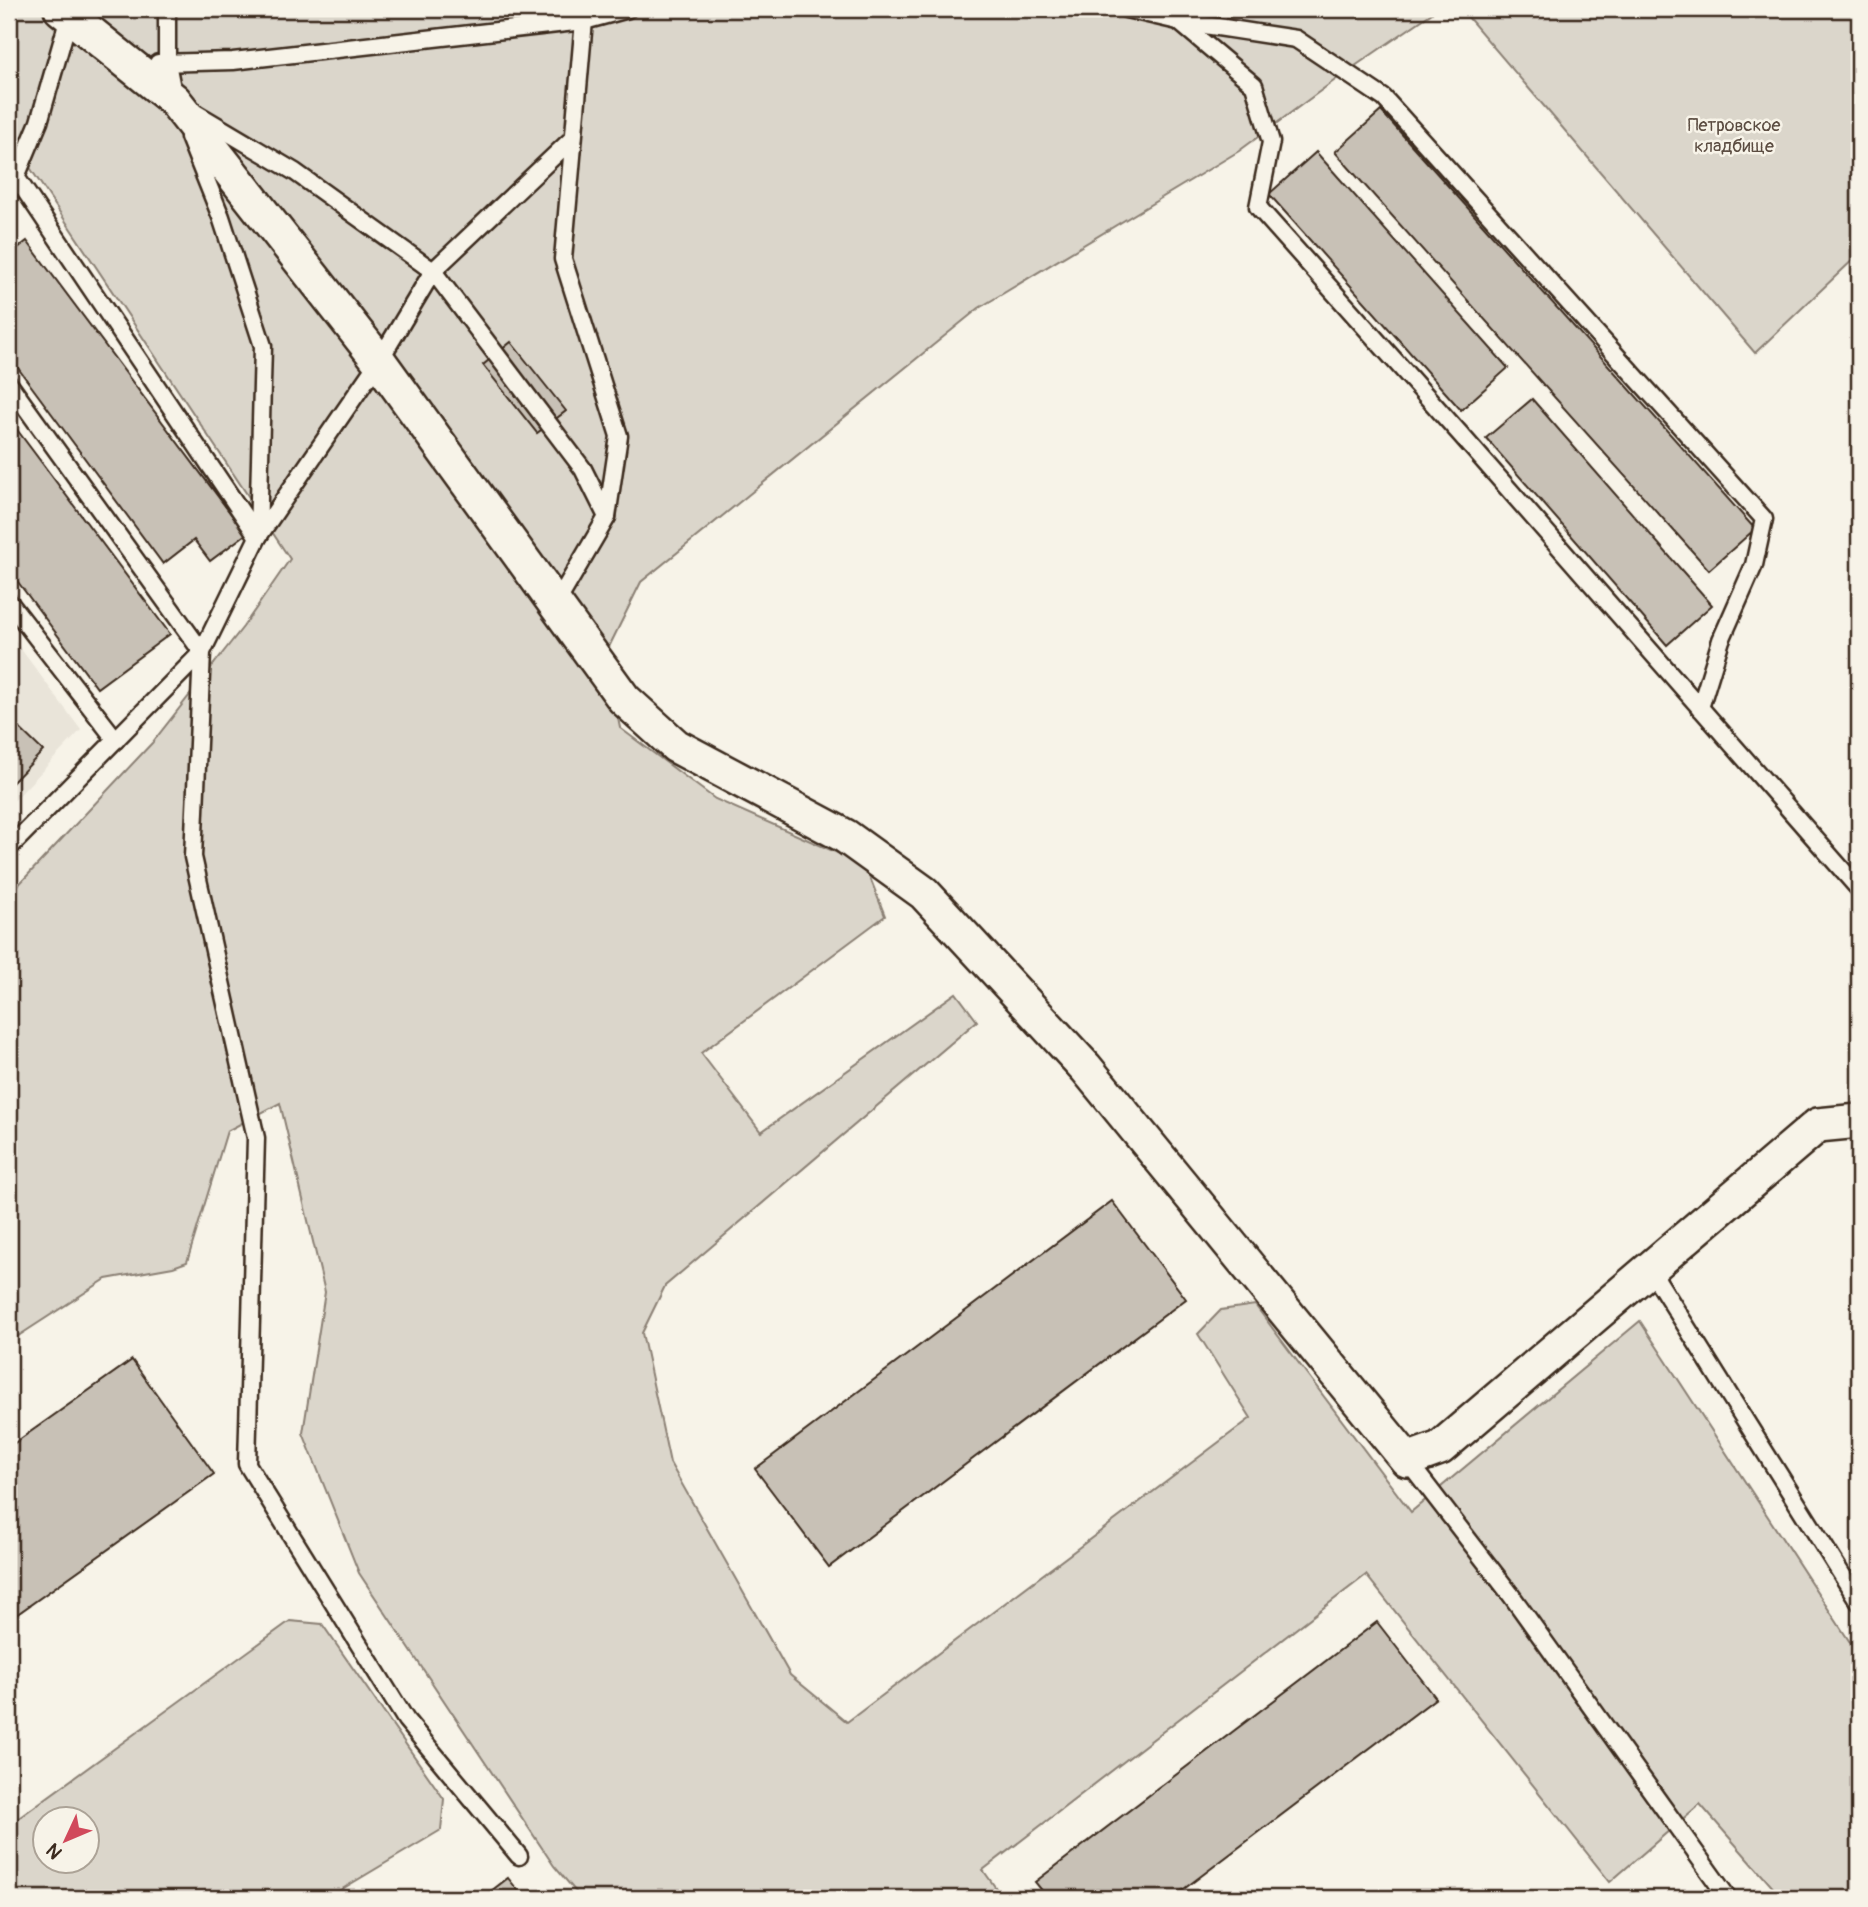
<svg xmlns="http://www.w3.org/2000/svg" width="1868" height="1907" font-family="Pangolin,sans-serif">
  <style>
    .built { fill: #e9e4d9 }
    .green { fill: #dbd6cb; stroke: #8b8074; stroke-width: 2; fill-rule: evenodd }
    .building { fill: #c8c1b6; stroke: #3b2a1e; stroke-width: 2 }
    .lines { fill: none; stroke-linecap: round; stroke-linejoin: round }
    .lane-casing { stroke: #3b2a1e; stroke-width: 21 }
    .street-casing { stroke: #3b2a1e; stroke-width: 38 }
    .lane { stroke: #f7f3e8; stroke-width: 16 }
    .street { stroke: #f7f3e8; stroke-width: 33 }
    .labels { text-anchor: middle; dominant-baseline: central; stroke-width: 5; stroke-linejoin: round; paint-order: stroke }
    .park-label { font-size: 18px; fill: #5b4c41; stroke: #f7f3e8 }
  </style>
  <rect width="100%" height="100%" fill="#f7f3e8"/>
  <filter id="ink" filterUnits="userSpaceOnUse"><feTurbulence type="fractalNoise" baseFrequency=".0143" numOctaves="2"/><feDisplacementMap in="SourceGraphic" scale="14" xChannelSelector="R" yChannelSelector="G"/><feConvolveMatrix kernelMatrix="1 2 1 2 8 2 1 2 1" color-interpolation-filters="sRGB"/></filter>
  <g filter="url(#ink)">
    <path class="built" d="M9,633L81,730L9,806Z"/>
    <g class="green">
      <path d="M9,9H1429L1432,13L1342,75L1239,151L979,308L641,582L605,655L620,728L715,799L865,865L885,916L701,1053L761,1132L956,993L977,1021L665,1286L642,1333L670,1463L790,1675L847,1722L1251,1418L1198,1334L1221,1310L1255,1305L1411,1512L1640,1321L1859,1656V1898H1782L1700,1804L1610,1882L1366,1575L983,1870L1003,1898H581L554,1866L359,1573L303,1433L325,1292L280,1103L227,1131L187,1262L173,1267L106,1279L9,1342V895L152,743L243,627L290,559L9,136Z"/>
      <path d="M1461,9H1859V254L1755,353Z"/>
      <path d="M290,1621L322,1624L444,1799L441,1830L327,1898H9V1825ZM46,1820H88V1862H46Z"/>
    </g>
    <g class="building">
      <path d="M1381,111L1755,529L1709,570L1335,152Z"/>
      <path d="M1316,152L1508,368L1461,410L1269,194Z"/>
      <path d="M27,241L246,534L210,561L194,540L163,564L9,356V255Z"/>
      <path d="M511,342L566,411L537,433L483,365Z"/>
      <path d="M1532,399L1712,605L1667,645L1486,438Z"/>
      <path d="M9,419L170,634L97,688L9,570Z"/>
      <path d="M9,718L43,751L9,786Z"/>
      <path d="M1112,1201L1186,1299L829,1567L755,1469Z"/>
      <path d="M132,1360L214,1474L9,1620V1447Z"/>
      <path d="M1377,1622L1436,1698L1172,1898H1048L1035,1882Z"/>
      <path d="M508,1878L524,1898H482Z"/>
    </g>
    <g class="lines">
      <g class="lane-casing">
        <g id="lane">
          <path d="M167,9V63L173,93"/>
          <path d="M1126,9L1178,21L1254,85L1271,142L1258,207L1462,436L1859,889"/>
          <path d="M1179,21L1296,39L1384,98L1764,519L1754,565L1721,640L1700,708"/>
          <path d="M158,63L233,61L584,21L628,9"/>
          <path d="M194,112L295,172L433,271L583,469L607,517"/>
          <path d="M189,137L221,217L263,346L258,537L202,652L193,857L256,1138L247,1464L406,1720L519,1856"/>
          <path d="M16,177L258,537L379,361L433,271L573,138"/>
          <path d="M11,183L16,177L39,122L70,14"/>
          <path d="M9,384L202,652L9,848"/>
          <path d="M9,602L116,740"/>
          <path d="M556,604L607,517L619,436L563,259L585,9"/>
          <path d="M1649,1267L1859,1602"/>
          <path d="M1407,1460L1511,1595L1728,1898"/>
        </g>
      </g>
      <g class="street-casing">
        <path id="street" d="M61,9L174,100L379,361L624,699L676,746L845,836L924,893L1086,1068L1407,1460L1440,1448L1818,1125L1859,1121"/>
      </g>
      <use href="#lane" class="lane"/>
      <use href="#street" class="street"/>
    </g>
  </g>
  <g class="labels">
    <g class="park-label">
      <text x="1734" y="125">Петровское<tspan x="1734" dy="21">кладбище</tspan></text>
    </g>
  </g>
  <rect width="1868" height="1907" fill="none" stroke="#f7f3e8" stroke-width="35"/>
  <rect x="18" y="18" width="1833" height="1872" fill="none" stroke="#3b2a1e" stroke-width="2.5" filter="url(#ink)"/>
  <g transform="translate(66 1840) rotate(226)"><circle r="33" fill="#f7f3e8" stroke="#aca397" stroke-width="2"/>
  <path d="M0-5L12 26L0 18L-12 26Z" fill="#d1495b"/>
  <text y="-10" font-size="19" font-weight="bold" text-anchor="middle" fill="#3b2a1e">N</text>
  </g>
</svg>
